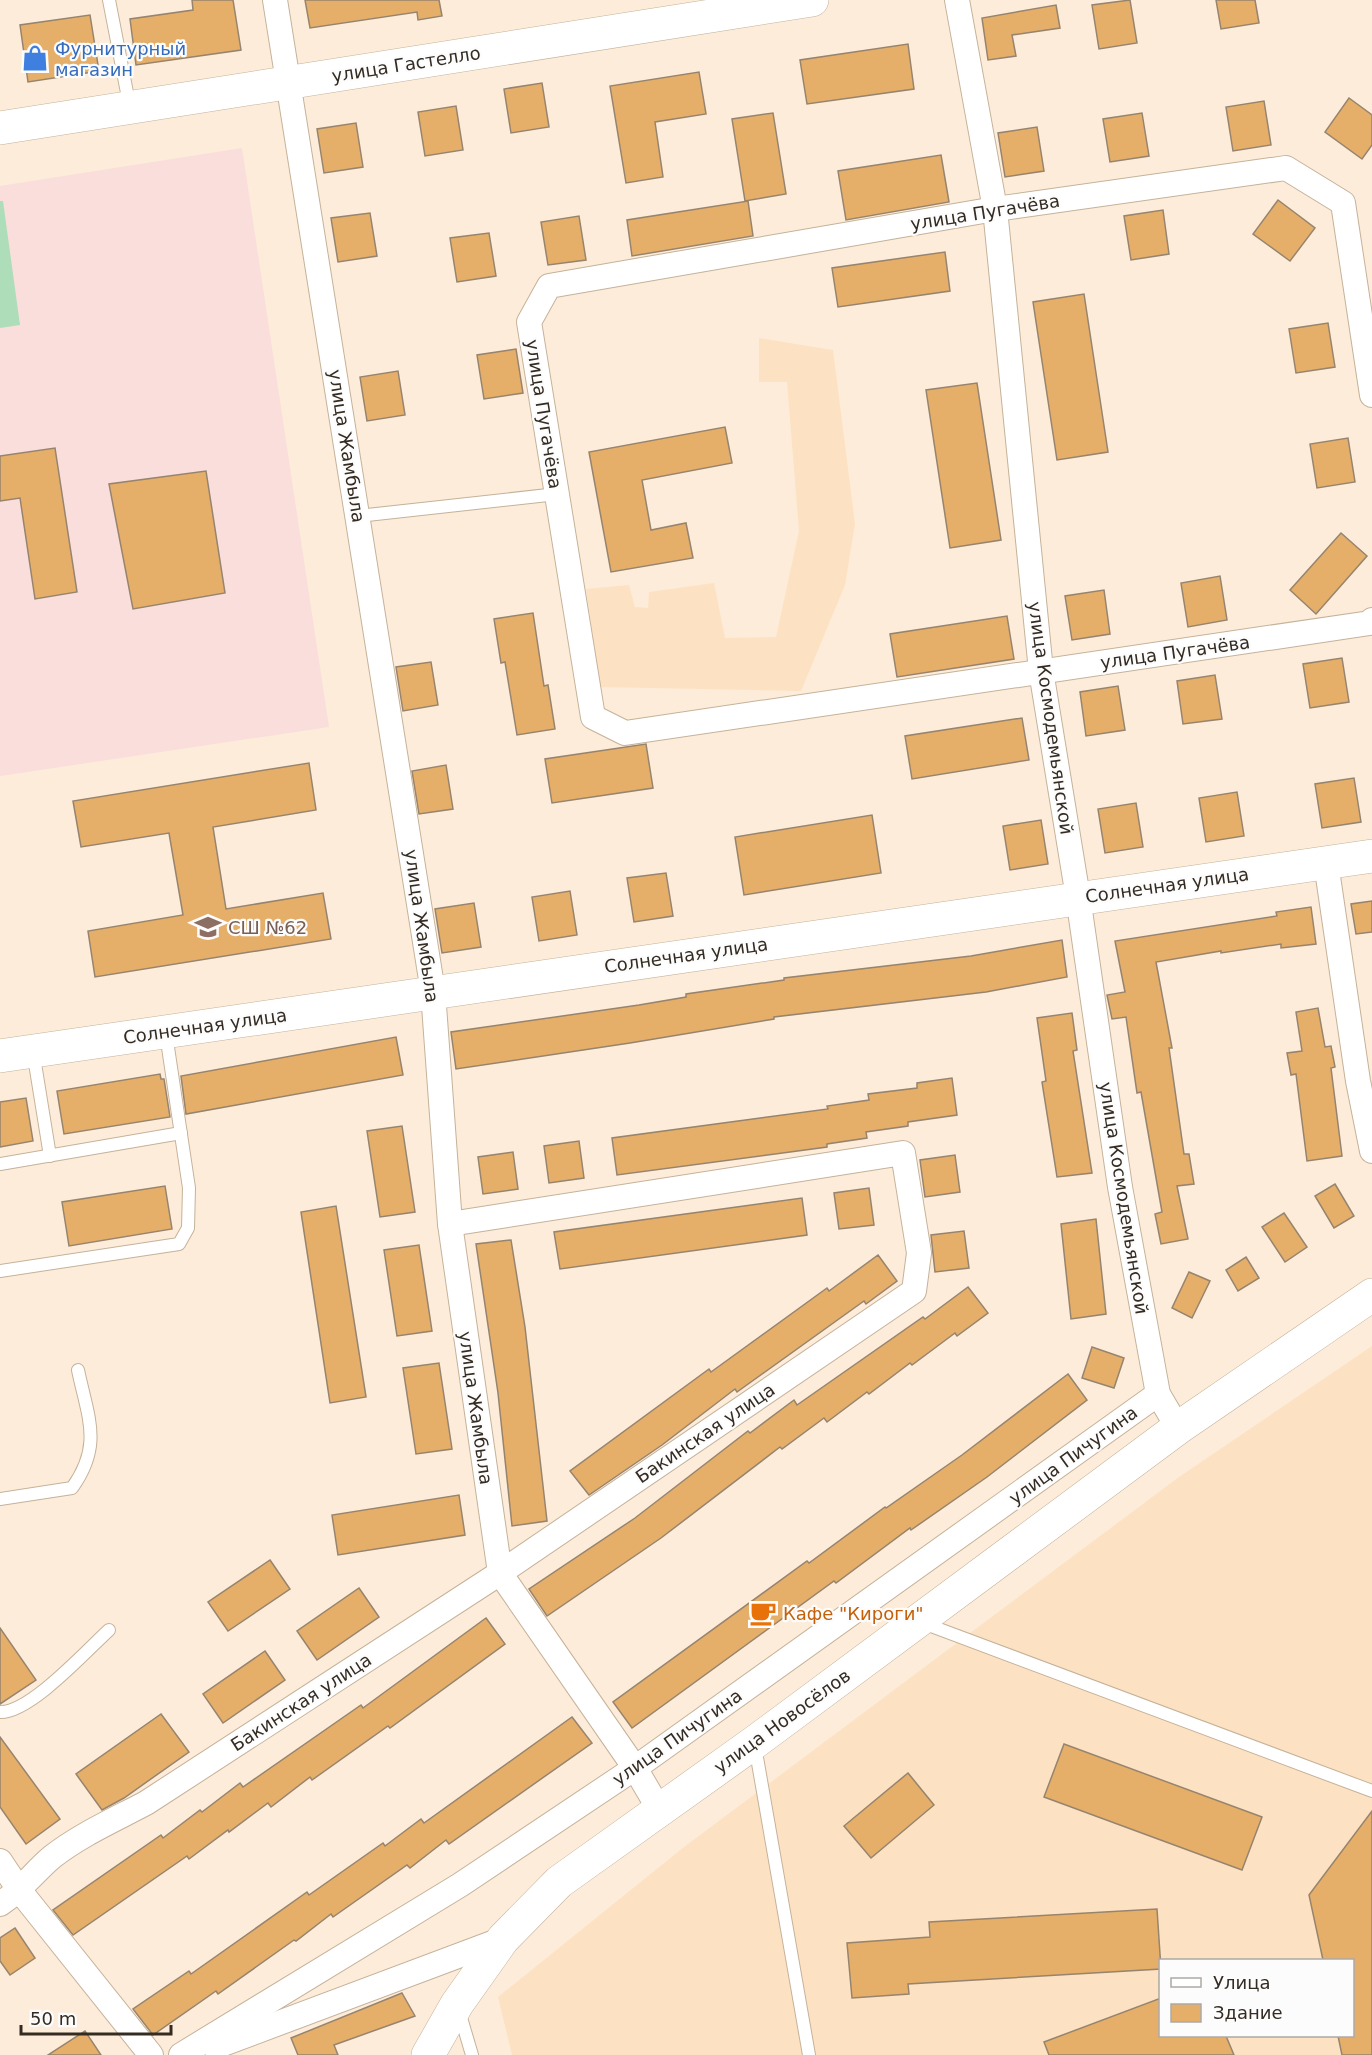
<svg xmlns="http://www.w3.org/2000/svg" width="1372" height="2055" font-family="'DejaVu Sans',sans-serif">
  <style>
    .built { fill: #fce2c3; fill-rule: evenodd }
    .education { fill: #f9dedb }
    .green { fill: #addeb9 }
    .building { fill: #e5af6a; stroke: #97846e; stroke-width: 1.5 }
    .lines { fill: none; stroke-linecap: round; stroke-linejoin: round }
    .lane-casing { stroke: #c5b29a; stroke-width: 14 }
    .street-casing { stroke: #c5b29a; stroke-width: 26 }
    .secondary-casing { stroke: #c5b29a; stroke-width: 34 }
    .lane { stroke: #fff; stroke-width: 12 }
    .street { stroke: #fff; stroke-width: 24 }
    .secondary { stroke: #fff; stroke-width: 33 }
    .labels { text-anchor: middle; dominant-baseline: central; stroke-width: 4.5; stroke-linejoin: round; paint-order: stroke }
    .shop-label { font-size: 18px; fill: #366cbe; stroke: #fcfcfc; text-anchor: start }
    .street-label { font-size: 18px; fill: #342c23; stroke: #fcfcfc }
    .education-label { font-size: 18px; fill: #785e54; stroke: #fcfcfc; text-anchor: start }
    .food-label { font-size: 18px; fill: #c56008; stroke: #fcfcfc; text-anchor: start }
  </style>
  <rect width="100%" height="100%" fill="#fdecd9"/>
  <g class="built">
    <path d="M759,338L833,350L855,524L845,585L801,691L600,687L586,589L629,585L635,607L648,608L649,592L714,583L725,638L776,637L799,531L787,382H759Z"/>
    <path d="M1372,1346V2055H512L498,1997L684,1847L1179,1477ZM1160,1960H1352V2036H1160Z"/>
  </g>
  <path class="education" d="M242,148L329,727L0,776V186Z"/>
  <path class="green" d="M0,201H3L20,325L0,328Z"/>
  <g class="building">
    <path d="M192,0H233L241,50L136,65L130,19L193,10Z"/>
    <path d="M305,0H439L442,16L418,20L417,12L310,28Z"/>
    <path d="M1130,0L1137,43L1099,49L1092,5Z"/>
    <path d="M1216,0H1255L1259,23L1221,29Z"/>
    <path d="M1056,5L1060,28L1012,35L1016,56L988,60L982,18Z"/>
    <path d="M90,15L99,71L28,82L20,25Z"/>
    <path d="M908,44L914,89L807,104L800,60Z"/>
    <path d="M699,72L706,114L655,122L663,177L626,183L610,86Z"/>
    <path d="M542,83L549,127L511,133L504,89Z"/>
    <path d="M1349,98L1372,115V145L1362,159L1325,132Z"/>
    <path d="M1264,101L1271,145L1233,151L1226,107Z"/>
    <path d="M456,106L463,150L425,156L418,112Z"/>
    <path d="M773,113L786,194L745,201L732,119Z"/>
    <path d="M1142,113L1149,156L1110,162L1103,119Z"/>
    <path d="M356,123L363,167L324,173L317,129Z"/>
    <path d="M1037,127L1044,171L1005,177L998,133Z"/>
    <path d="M941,155L949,202L846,220L838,171Z"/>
    <path d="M1278,200L1315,228L1290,261L1253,234Z"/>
    <path d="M748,201L753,236L632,256L627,220Z"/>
    <path d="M1163,210L1169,254L1131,260L1124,216Z"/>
    <path d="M370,213L377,256L338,262L331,218Z"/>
    <path d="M579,216L586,260L548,265L541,222Z"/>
    <path d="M489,233L496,276L457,282L450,238Z"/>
    <path d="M945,252L950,291L838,307L832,268Z"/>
    <path d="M1084,294L1108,452L1057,460L1033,302Z"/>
    <path d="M1328,323L1335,367L1296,373L1289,329Z"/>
    <path d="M516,349L523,393L484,399L477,355Z"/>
    <path d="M398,371L405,415L367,421L360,377Z"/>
    <path d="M977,383L1001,540L950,548L926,390Z"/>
    <path d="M725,427L732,463L642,480L651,530L686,523L693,558L611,572L589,452Z"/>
    <path d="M1348,438L1355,482L1317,488L1310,444Z"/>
    <path d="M55,448L77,592L35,599L20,498L0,501V456Z"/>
    <path d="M206,471L225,593L133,609L109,484Z"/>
    <path d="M1341,533L1367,556L1316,614L1290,590Z"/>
    <path d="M1220,576L1227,620L1188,627L1181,583Z"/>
    <path d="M1104,590L1110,634L1072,640L1065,596Z"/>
    <path d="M533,613L544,686L548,685L555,729L517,735L505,662L501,663L494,619Z"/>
    <path d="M1007,616L1014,659L897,677L890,634Z"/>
    <path d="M1342,658L1349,702L1310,708L1303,664Z"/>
    <path d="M431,662L438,705L403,711L396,667Z"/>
    <path d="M1215,675L1222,719L1183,724L1177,681Z"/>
    <path d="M1118,686L1125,730L1086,736L1080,692Z"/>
    <path d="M1022,718L1029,760L912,779L905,736Z"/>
    <path d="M646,744L653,788L552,803L545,759Z"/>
    <path d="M309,763L316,810L213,827L226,909L323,893L331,939L95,977L88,931L183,915L169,833L81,847L73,801Z"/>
    <path d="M446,765L453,809L419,814L412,771Z"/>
    <path d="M1354,778L1361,822L1322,828L1315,784Z"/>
    <path d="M1237,792L1244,836L1206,842L1199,798Z"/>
    <path d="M1136,803L1143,847L1105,853L1098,809Z"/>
    <path d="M872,815L881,873L744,895L735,837Z"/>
    <path d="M1041,820L1048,864L1010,870L1003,826Z"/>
    <path d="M666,873L673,916L634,922L627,878Z"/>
    <path d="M570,891L577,935L539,941L532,897Z"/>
    <path d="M1372,901V932L1356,934L1351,904Z"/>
    <path d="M474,903L481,947L442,953L435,909Z"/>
    <path d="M1311,907L1316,944L1281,948V944L1221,953V951L1156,962L1172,1048H1169L1184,1154H1189L1194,1184L1177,1186L1188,1239L1161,1244L1155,1214L1162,1212L1141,1092L1137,1093L1126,1017L1112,1019L1107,995L1125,992L1115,941L1277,916L1276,912Z"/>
    <path d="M1062,940L1067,977L986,992L774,1017V1019L630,1043L456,1069L451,1032L639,1005L686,997V994L784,980V978L971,956Z"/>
    <path d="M1318,1008L1325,1047L1331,1046L1335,1067L1331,1068L1342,1156L1307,1161L1296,1074L1291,1075L1287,1053L1302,1051L1296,1012Z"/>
    <path d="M1072,1013L1077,1050L1073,1051L1092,1173L1057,1177L1042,1082L1046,1081L1037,1018Z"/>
    <path d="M396,1037L403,1075L186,1114L181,1076Z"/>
    <path d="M160,1074L161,1079H164L170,1117L64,1134L57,1091Z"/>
    <path d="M952,1078L957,1115L908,1122V1126L866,1132L867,1138L827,1144V1147L617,1175L612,1138L828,1109L827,1106L869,1100L868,1094L917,1088V1083Z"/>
    <path d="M26,1098L33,1141L0,1147V1102Z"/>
    <path d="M402,1126L415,1212L380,1217L367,1131Z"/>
    <path d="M579,1141L584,1178L549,1183L544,1146Z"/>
    <path d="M513,1152L518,1189L483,1194L478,1157Z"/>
    <path d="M955,1155L960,1192L925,1197L920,1160Z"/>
    <path d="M1335,1184L1354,1216L1334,1228L1315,1196Z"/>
    <path d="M165,1186L172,1229L69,1246L62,1202Z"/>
    <path d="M869,1188L874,1225L839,1229L834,1193Z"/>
    <path d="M802,1198L807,1235L560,1269L554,1232Z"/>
    <path d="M336,1206L366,1397L330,1403L301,1212Z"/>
    <path d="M1284,1213L1307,1247L1285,1262L1262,1227Z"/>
    <path d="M1096,1219L1106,1314L1071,1319L1061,1224Z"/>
    <path d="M964,1231L969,1268L935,1272L931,1235Z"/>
    <path d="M511,1240L525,1327L547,1521L512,1526L498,1393L476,1244Z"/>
    <path d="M419,1245L432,1331L397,1336L384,1250Z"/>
    <path d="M878,1255L897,1281L866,1304L864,1301L737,1392L735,1389L662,1445L589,1495L570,1471L709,1369L711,1372L827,1288L829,1291Z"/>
    <path d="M1246,1257L1259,1278L1238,1291L1226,1270Z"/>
    <path d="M1189,1272L1210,1281L1192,1318L1172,1308Z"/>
    <path d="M968,1287L988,1313L957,1336L955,1333L912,1365L910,1363L869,1394L867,1392L827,1422L824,1418L782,1449L780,1447L661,1538L547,1616L529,1589L635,1518L748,1431L750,1433L794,1400L797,1405L923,1317L925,1319Z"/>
    <path d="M1092,1347L1124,1358L1114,1388L1082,1378Z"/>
    <path d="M439,1363L452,1449L416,1454L403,1368Z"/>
    <path d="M1068,1374L1087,1400L987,1477L911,1530L910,1528L836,1583L834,1581L632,1728L613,1702L807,1561L809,1563L885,1507L886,1508L962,1455Z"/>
    <path d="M459,1495L465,1535L338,1555L332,1515Z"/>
    <path d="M270,1560L290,1589L228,1631L208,1602Z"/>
    <path d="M359,1588L379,1617L317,1660L297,1631Z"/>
    <path d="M486,1618L505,1644L390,1728L388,1726L312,1780L310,1777L271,1807L268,1803L229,1832L228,1830L189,1859L187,1856L73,1935L53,1910L161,1835L163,1838L200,1810L202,1812L240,1783L243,1787L361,1705L363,1708Z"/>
    <path d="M0,1628L36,1680L0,1704Z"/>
    <path d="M265,1651L285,1680L223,1723L203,1694Z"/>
    <path d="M161,1714L189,1752L124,1798L102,1810L76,1774Z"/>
    <path d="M572,1717L592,1743L449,1844L446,1840L410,1868L407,1865L333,1917L331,1914L296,1941L294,1940L218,1994L216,1991L153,2035L133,2009L189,1971L191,1974L307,1892L309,1895L383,1843L385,1846L421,1819L424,1823Z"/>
    <path d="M0,1737L60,1819L26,1844L0,1807Z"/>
    <path d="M1064,1744L1262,1817L1242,1870L1044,1797Z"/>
    <path d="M908,1773L934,1805L871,1858L844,1826Z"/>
    <path d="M1372,1811V2055H1342L1338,2036H1353V1960H1323L1309,1895Z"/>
    <path d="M1157,1909L1161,1969L908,1984L909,1994L852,1998L847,1943L930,1937L929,1922Z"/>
    <path d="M15,1928L35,1958L10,1975L0,1961V1938Z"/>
    <path d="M402,1993L415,2016L334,2045L338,2055H298L291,2038Z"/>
    <path d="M1161,1998V2036H1226L1234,2055H1049L1044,2042Z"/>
    <path d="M85,2031L101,2055H48Z"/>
  </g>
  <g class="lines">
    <g class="lane-casing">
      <g id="lane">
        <path d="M109,0L130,108"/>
        <path d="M358,516L557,494"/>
        <path d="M33,1051L50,1156"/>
        <path d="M0,1164L181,1133"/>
        <path d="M0,1271L179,1244L188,1228L189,1188L166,1034"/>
        <path d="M0,1499L72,1488C103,1445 88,1418 78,1370"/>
        <path d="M923,1623L1372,1791"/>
        <path d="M0,1712C30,1713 86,1651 109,1630"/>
        <path d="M755,1746L809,2055"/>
        <path d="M459,2011L472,2055"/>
      </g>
    </g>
    <g class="street-casing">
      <g id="street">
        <path d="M275,0L433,992L450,1224L500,1573L635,1768L659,1809"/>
        <path d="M957,0L995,209L1041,671L1078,897L1120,1187L1158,1394L1178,1428"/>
        <path d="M1372,395L1343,203L1286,168L995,209L549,286L529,322L593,717L625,733L1370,623L1372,620"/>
        <path d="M1326,863L1358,1081L1372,1151"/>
        <path d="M0,1861L20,1891L151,2055"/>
        <path d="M0,1904C23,1889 33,1873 52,1857C80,1835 114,1820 146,1803L500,1573L914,1291L919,1253L903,1153L450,1224"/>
        <path d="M215,2047L503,1939"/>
        <path d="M181,2055L460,1885L635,1768L1158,1394"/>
      </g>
    </g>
    <g class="secondary-casing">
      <g id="secondary">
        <path d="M0,128L812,0"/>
        <path d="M0,1056L1372,856"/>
        <path d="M428,2055L457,2004L503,1939L559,1882L755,1742L1178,1428L1372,1295"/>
      </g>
    </g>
    <use href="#lane" class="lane"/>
    <use href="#street" class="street"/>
    <use href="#secondary" class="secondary"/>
  </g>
  <defs>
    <g id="shop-bare" transform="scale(2.07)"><path d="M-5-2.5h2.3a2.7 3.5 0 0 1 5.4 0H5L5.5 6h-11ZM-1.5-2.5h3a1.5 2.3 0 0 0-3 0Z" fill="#3f7fe0" stroke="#fcfcfc" stroke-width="2.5" paint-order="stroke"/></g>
    <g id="school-bare" transform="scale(2.07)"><path d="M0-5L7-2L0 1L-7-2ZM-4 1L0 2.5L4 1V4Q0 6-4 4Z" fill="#8d6e63" stroke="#fcfcfc" stroke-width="2.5" paint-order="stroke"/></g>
    <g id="cafe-bare" transform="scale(2.07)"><path d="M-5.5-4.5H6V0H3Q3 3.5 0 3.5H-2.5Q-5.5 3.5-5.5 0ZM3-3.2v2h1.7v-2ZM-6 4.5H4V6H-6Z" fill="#e8710a" stroke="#fcfcfc" stroke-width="2.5" paint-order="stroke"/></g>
  </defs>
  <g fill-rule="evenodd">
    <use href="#shop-bare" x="35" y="58"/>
    <use href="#school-bare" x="208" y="927"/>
    <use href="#cafe-bare" x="763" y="1613"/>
  </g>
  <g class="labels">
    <g class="shop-label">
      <text x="55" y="48">Фурнитурный<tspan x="55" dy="21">магазин</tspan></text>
    </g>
    <g class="street-label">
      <text transform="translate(406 64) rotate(-9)">улица Гастелло</text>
      <text transform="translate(985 212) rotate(-9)">улица Пугачёва</text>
      <text transform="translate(544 414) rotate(81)">улица Пугачёва</text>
      <text transform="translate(347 446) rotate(81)">улица Жамбыла</text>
      <text transform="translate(1175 652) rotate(-8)">улица Пугачёва</text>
      <text transform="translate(1051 718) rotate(82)">улица Космодемьянской</text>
      <text transform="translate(1167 885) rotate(-8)">Солнечная улица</text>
      <text transform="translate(422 926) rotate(82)">улица Жамбыла</text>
      <text transform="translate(686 955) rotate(-8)">Солнечная улица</text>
      <text transform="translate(205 1026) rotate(-8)">Солнечная улица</text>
      <text transform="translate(1124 1198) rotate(81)">улица Космодемьянской</text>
      <text transform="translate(476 1408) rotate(82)">улица Жамбыла</text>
      <text transform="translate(705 1433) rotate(-34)">Бакинская улица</text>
      <text transform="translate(1073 1455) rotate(-36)">улица Пичугина</text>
      <text transform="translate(301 1702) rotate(-33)">Бакинская улица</text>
      <text transform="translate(782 1721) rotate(-36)">улица Новосёлов</text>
      <text transform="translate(677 1737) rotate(-35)">улица Пичугина</text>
    </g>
    <g class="education-label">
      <text x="228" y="927">СШ №62</text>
    </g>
    <g class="food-label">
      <text x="783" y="1613">Кафе "Кироги"</text>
    </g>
  </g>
  <rect x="1159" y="1959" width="195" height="78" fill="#fcfcfc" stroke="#aca9a5" stroke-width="1.5"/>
  <rect x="1171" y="1978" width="30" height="9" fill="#ffffff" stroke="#aca9a5" stroke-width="1.5"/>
  <text x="1213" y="1989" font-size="18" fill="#342c23">Улица</text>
  <rect x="1171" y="2004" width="30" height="18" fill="#e5af6a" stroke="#aca9a5" stroke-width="1.5"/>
  <text x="1213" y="2019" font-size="18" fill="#342c23">Здание</text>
  <path d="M21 2025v9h150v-9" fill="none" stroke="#342c23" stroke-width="3"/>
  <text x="30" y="2025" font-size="18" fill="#342c23" stroke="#fcfcfc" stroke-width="4.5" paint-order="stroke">50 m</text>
</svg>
